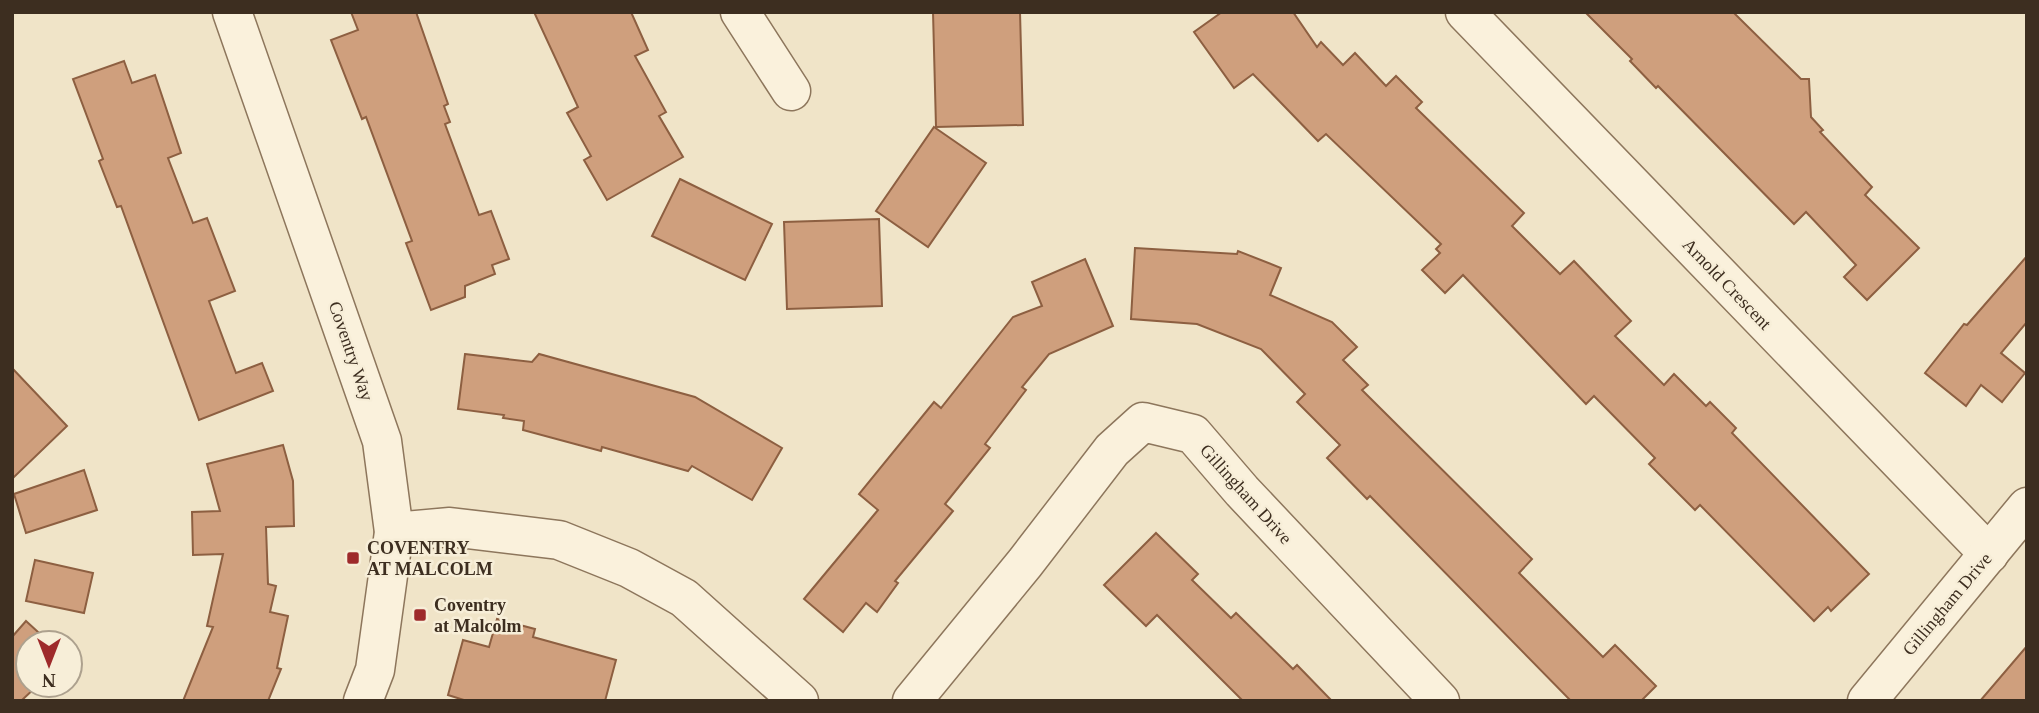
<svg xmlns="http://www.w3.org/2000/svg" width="2039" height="713" font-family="Georgia,serif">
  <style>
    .building { fill: #cf9f7d; stroke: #8d5f41; stroke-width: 2 }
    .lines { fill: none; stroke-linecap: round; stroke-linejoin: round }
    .minor-casing { stroke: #8d765c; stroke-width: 41 }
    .minor { stroke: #faf1dc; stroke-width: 38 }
    .poi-dot { fill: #9e2a2b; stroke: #f7eed8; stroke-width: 2.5 }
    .labels { text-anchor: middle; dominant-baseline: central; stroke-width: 5; stroke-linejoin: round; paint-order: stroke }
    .street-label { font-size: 18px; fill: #3d2e20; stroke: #f7eed8 }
    .poi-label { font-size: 18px; font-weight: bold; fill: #3d2e20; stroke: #f7eed8; text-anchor: start }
  </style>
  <rect width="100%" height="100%" fill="#f0e4c8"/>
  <g class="building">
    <path d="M351,12H416L448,104L444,106L450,122L445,124L479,215L491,211L509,259L492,265L495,274L465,286V297L431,310L406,243L412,241L366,117L362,119L331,40L358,30Z"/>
    <path d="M534,12H631L648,50L635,56L666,112L659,116L683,157L607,200L584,160L591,156L567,113L578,107Z"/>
    <path d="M933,12H1020L1023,125L936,127Z"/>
    <path d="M1222,12H1293L1317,47L1321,42L1343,65L1355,53L1386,86L1396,76L1422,102L1416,108L1524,213L1512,226L1560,274L1574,261L1631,321L1615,336L1664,385L1674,374L1706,406L1710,402L1736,428L1732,433L1869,574L1831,611L1828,607L1814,621L1700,505L1695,510L1649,464L1655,458L1594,396L1586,404L1463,275L1445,293L1422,270L1440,253L1436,249L1441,244L1326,134L1318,141L1253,74L1234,88L1194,32Z"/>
    <path d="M1585,12H1733L1801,79H1809L1811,117L1823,130L1820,132L1872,187L1865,195L1919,248L1867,300L1844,277L1856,265L1806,212L1794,224L1658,86L1656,88L1630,61L1632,59Z"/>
    <path d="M124,61L132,83L155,75L181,153L168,158L193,223L207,218L235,291L209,301L236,373L262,363L273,391L199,420L121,206L117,207L99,161L103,159L73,79Z"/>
    <path d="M934,127L986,163L928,247L876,211Z"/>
    <path d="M680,179L772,224L745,280L652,236Z"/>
    <path d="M879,219L882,306L787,309L784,222Z"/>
    <path d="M1135,248L1237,254L1238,251L1281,268L1270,295L1332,322L1357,347L1343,360L1368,385L1362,390L1532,559L1519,573L1603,657L1615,645L1656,686L1641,701H1571L1370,496L1367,499L1327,458L1340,445L1297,402L1305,394L1261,349L1197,324L1131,319Z"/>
    <path d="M2027,256V322L2001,353L2025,373L2002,402L1981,385L1966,406L1925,373L1964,324L1967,325Z"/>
    <path d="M1085,259L1113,326L1049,354L1022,387L1026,390L985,444L990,448L945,504L953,511L895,581L898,583L877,612L866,603L843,632L804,599L878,510L859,494L934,402L941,408L1013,317L1042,306L1032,282Z"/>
    <path d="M465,354L532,362L539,354L695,397L782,448L752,500L692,466L688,471L602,447L601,451L523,430L524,421L503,418L504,415L458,409Z"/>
    <path d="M12,368L67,426L12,479Z"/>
    <path d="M283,445L293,481L294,526L266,527L268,584L276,586L270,612L288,616L277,668L281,669L268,701H183L213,627L207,626L223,554L193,555L192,512L220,511L207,464Z"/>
    <path d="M84,470L97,510L26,533L14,494Z"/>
    <path d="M1156,533L1198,574L1192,580L1231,618L1236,613L1293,669L1297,665L1332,701H1243L1157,615L1146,626L1104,585Z"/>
    <path d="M35,560L93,573L84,613L26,601Z"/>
    <path d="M497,619L535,629L533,637L616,660L605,701H467L448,695L463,640L489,647Z"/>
    <path d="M26,621L50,643H28V685H38L21,701H12V637Z"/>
    <path d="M2027,646V701H1980Z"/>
  </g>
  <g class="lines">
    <g class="minor-casing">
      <g id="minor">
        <path d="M232,12L382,441L394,532L375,670L363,701"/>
        <path d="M740,12L791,91"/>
        <path d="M1465,12L1989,554"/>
        <path d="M394,532L450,527L559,540L629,568L684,598L799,701"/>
        <path d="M912,701L1025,563L1112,450L1143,422L1193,434L1242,491L1440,701"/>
        <path d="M1867,701L2027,507"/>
      </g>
    </g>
    <use href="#minor" class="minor"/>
  </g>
  <g class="poi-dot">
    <rect x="346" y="551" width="14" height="14" rx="3.5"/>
    <rect x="413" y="608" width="14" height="14" rx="3.5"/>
  </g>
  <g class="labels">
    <g class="street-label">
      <text transform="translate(1727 284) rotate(46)">Arnold Crescent</text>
      <text transform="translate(351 351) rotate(71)">Coventry Way</text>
      <text transform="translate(1246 494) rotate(48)">Gillingham Drive</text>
      <text transform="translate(1947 604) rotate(-50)">Gillingham Drive</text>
    </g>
    <g class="poi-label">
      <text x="367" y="548">COVENTRY<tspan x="367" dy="21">AT MALCOLM</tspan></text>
      <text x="434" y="605">Coventry<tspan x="434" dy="21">at Malcolm</tspan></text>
    </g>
  </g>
  <rect width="2039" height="713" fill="none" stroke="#3d2e20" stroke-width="28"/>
  <g transform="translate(49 664) rotate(180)"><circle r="33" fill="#f7eed8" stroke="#ada18e" stroke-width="2"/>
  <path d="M0-5L12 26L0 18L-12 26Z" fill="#9e2a2b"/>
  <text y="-10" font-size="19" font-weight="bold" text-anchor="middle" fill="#3d2e20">N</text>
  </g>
</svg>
